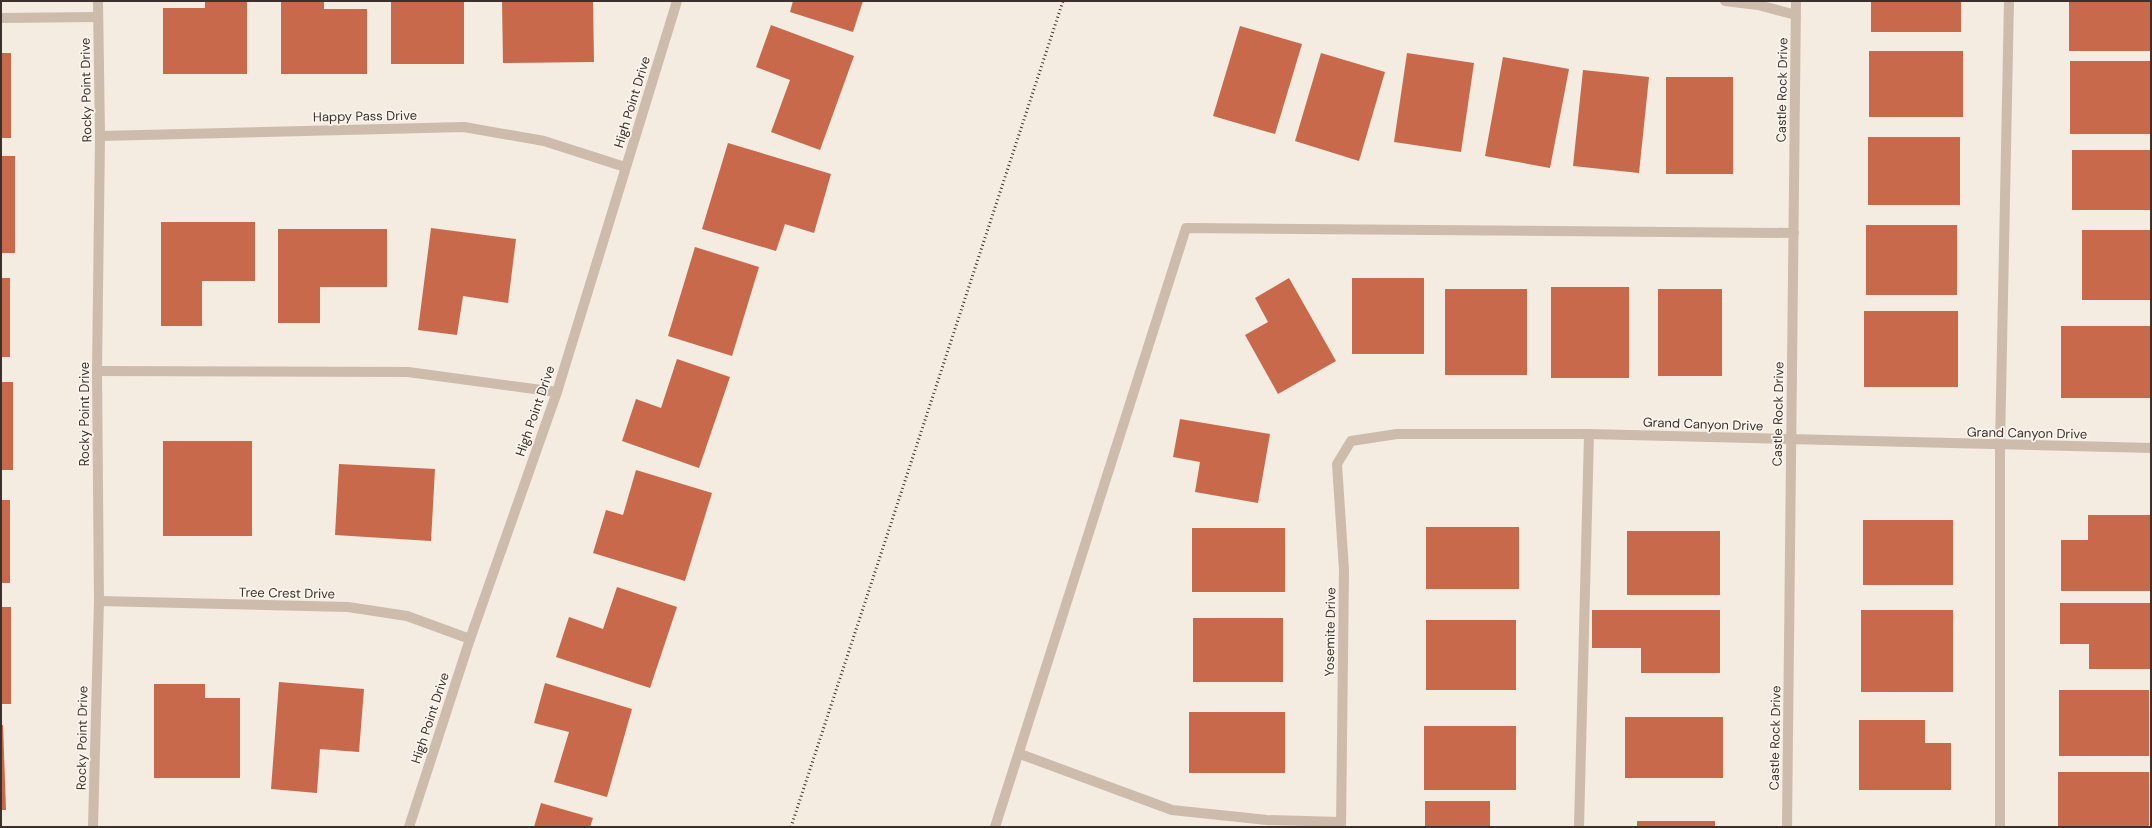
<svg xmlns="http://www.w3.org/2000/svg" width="2152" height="828" font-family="'DM Sans',sans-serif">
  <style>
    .building { fill: #c8694b }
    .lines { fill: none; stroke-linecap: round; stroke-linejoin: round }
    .minor { stroke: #cdbbac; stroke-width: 10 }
    .rail { stroke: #3b302b; stroke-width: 3; stroke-dasharray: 1 3; stroke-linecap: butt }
    .labels { text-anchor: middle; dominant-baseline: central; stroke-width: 3.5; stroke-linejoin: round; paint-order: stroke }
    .street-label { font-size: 13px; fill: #3b302b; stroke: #fbf5ee }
  </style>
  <rect width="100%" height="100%" fill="#f4ebe1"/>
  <g class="building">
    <path d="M205,1H247V74H163V8H205Z"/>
    <path d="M281,1H324V9H367V74H281Z"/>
    <rect x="391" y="1" width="73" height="63"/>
    <path d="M502,1H593L594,62L503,63Z"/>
    <path d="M793,1H863L853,32L790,12Z"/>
    <rect x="1871" y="1" width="90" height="31"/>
    <rect x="2069" y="1" width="82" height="50"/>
    <path d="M771,25L854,56L820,150L771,132L790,80L756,67Z"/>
    <path d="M1240,26L1302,44L1275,134L1213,116Z"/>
    <rect x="1869" y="51" width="94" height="66"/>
    <rect x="1" y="53" width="10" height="85"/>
    <path d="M1321,53L1385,72L1359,161L1295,141Z"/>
    <path d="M1407,53L1474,63L1461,152L1394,142Z"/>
    <path d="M1503,57L1569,69L1550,168L1485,156Z"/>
    <rect x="2070" y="61" width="81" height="73"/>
    <path d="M1583,70L1649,77L1639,173L1573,166Z"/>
    <rect x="1666" y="77" width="67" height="97"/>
    <rect x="1868" y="137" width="92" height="68"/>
    <path d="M728,143L831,174L814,233L785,224L776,251L702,229Z"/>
    <rect x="2072" y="150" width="79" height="60"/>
    <rect x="1" y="156" width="14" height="97"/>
    <path d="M161,222H255V281H202V326H161Z"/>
    <rect x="1866" y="225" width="91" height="70"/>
    <path d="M431,228L516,239L508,303L463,296L457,335L418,330Z"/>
    <path d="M278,229H387V287H320V323H278Z"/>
    <rect x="2082" y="230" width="69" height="70"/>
    <path d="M695,247L759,267L732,356L668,336Z"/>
    <rect x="1" y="278" width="9" height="79"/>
    <path d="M1289,278L1336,361L1278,394L1245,335L1268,322L1255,298Z"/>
    <rect x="1352" y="278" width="72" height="76"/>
    <rect x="1551" y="287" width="78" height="91"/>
    <rect x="1445" y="289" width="82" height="86"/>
    <rect x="1658" y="289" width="64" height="87"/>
    <rect x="1864" y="311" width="94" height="76"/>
    <rect x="2061" y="326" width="90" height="72"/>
    <path d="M677,359L730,377L699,468L622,441L636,399L661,408Z"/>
    <rect x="1" y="382" width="12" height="88"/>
    <path d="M1180,419L1270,434L1258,503L1195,492L1200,462L1173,457Z"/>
    <rect x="163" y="441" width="89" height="95"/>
    <path d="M339,464L435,469L431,541L335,535Z"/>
    <path d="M636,470L712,493L685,581L593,553L606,510L623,515Z"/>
    <rect x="1" y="500" width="9" height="83"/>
    <path d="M2088,515H2151V591H2061V540H2088Z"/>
    <rect x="1863" y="520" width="90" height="65"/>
    <rect x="1426" y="527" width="93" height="62"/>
    <rect x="1192" y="528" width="93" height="64"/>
    <rect x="1627" y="531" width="93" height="64"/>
    <path d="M617,587L677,607L650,688L556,657L569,617L603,629Z"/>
    <path d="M2060,603H2151V669H2089V644H2060Z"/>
    <rect x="1" y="607" width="10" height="97"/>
    <path d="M1592,610H1720V673H1641V648H1592Z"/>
    <rect x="1861" y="610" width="92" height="82"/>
    <rect x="1193" y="618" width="90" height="64"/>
    <rect x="1426" y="620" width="90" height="70"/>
    <path d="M279,682L364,689L359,752L320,749L317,793L271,789Z"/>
    <path d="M545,683L632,709L607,797L554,782L569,732L534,723Z"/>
    <path d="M154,684H205V698H240V778H154Z"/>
    <rect x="2059" y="690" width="90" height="66"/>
    <rect x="1189" y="712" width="96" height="61"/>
    <rect x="1625" y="717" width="98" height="61"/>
    <path d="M1859,720H1925V743H1951V790H1859Z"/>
    <path d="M1,725H3L6,810H1Z"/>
    <rect x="1424" y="726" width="92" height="64"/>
    <rect x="2058" y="772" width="91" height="55"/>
    <rect x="1425" y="801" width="65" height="26"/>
    <path d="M541,803L593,818L590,827H534Z"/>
    <rect x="1637" y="821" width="78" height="6"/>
  </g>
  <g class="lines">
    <g class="minor">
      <path d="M1725,1L1758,5L1796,15"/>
      <path d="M1,18L98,17"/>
      <path d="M100,136L464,127L544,141L625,167"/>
      <path d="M97,371L408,372L557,392"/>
      <path d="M99,601L348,607L407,616L470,639"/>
      <path d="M1020,754L1172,810L1267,820L1341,822"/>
      <path d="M93,827L99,601L97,371L100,136L98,1"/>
      <path d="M409,827L470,639L557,392L677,1"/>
      <path d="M995,827L1186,228L1794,233"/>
      <path d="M1341,827L1344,570L1337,464L1351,441L1397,434H1589L2151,448"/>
      <path d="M1579,827L1589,434"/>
      <path d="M1787,827L1796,1"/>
      <path d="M2000,827V445L2009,1"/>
    </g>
    <path class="rail" d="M791,827L1063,1"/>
  </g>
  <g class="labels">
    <g class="street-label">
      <text transform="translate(86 90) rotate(-91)">Rocky Point Drive</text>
      <text transform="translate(1782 90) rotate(-89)">Castle Rock Drive</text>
      <text transform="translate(632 102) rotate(-73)">High Point Drive</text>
      <text transform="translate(365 116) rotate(-1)">Happy Pass Drive</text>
      <text transform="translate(535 411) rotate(-71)">High Point Drive</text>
      <text transform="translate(84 414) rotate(-90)">Rocky Point Drive</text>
      <text transform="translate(1778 414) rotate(-89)">Castle Rock Drive</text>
      <text transform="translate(1703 424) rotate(2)">Grand Canyon Drive</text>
      <text transform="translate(2027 433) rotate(1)">Grand Canyon Drive</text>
      <text transform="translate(287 593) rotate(1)">Tree Crest Drive</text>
      <text transform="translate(1330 632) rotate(-89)">Yosemite Drive</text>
      <text transform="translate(430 718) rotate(-72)">High Point Drive</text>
      <text transform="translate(82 738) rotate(-89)">Rocky Point Drive</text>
      <text transform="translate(1775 738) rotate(-89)">Castle Rock Drive</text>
    </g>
  </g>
  <rect width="2152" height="828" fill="none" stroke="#3b302b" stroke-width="4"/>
</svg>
